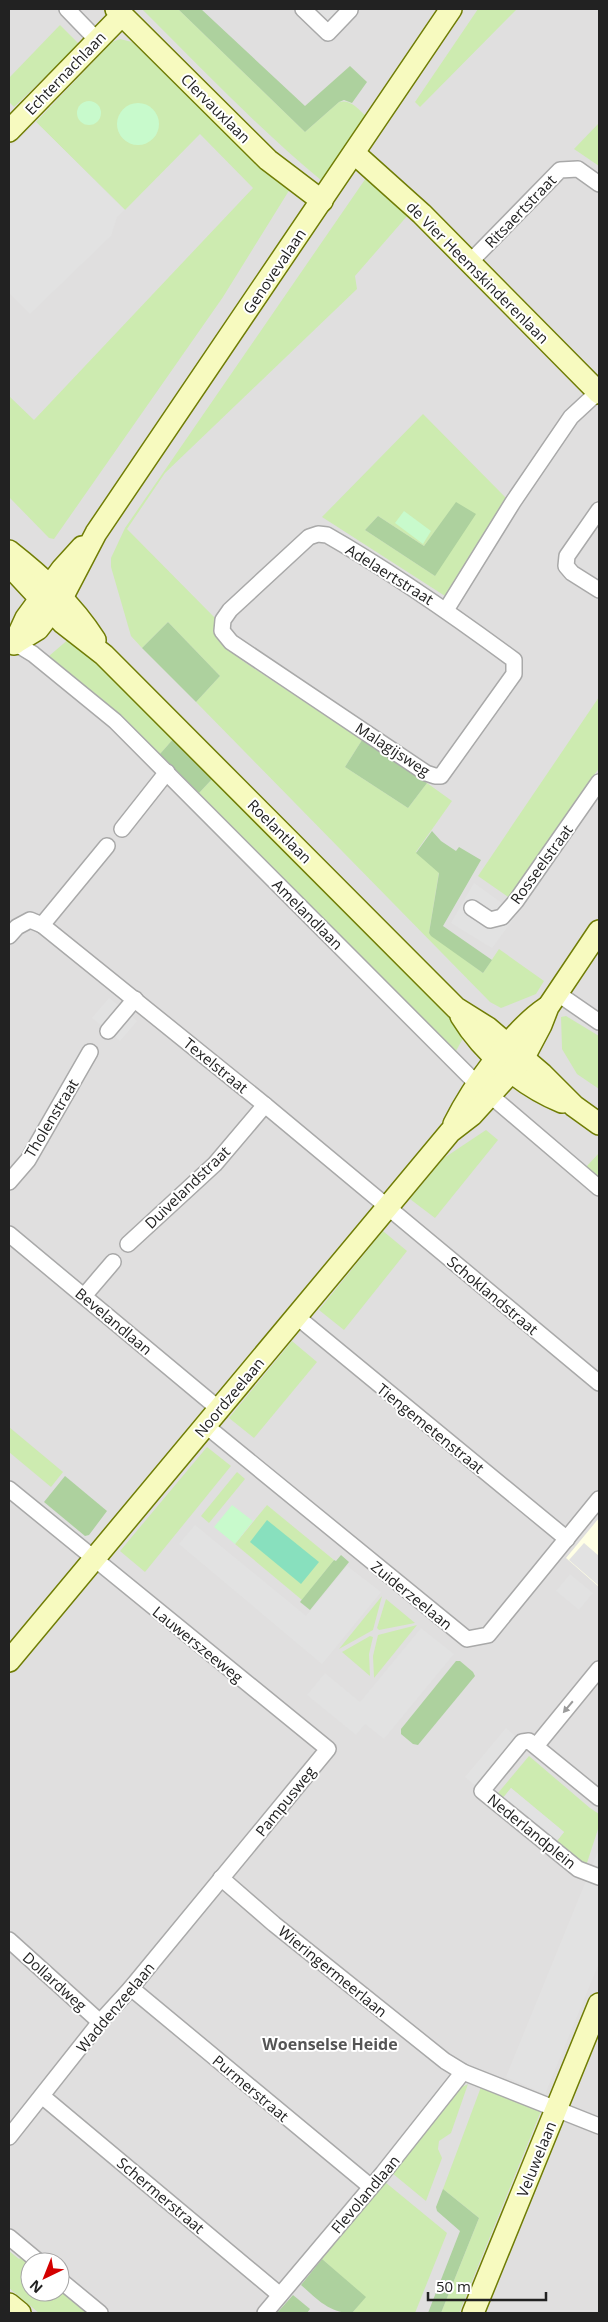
<svg xmlns="http://www.w3.org/2000/svg" width="608" height="2322" font-family="'Open Sans',sans-serif">
  <style>
    .residential { fill: #e0dfdf; fill-rule: evenodd }
    .education { fill: #ffffe5 }
    .grass { fill: #cdebb0; fill-rule: evenodd }
    .forest { fill: #add19e }
    .park { fill: #c8facc }
    .pitch { fill: #88e0be }
    .parking { fill: #e2e2e2 }
    .lines { fill: none; stroke-linecap: round; stroke-linejoin: round }
    .street-casing { stroke: #a9a9a9; stroke-width: 18 }
    .secondary-casing { stroke: #707d05; stroke-width: 24 }
    .street { stroke: #fff; stroke-width: 15 }
    .secondary { stroke: #f7fabf; stroke-width: 21 }
    .oneway { fill: #9c9c9c }
    .labels { text-anchor: middle; dominant-baseline: central; stroke-width: 4; stroke-linejoin: round; paint-order: stroke }
    .street-label { font-size: 15px; fill: #222; stroke: #fff }
    .neighbourhood-label { font-size: 16px; font-weight: bold; fill: #555; stroke: #fff }
  </style>
  <rect width="100%" height="100%" fill="#f2efe9"/>
  <path class="residential" d="M9,9H599V2313H9ZM30,2262H60V2292H30Z"/>
  <path class="education" d="M599,1518V1587L566,1558Z"/>
  <g class="grass">
    <path d="M142,9H178L305,132L339,102C351,99 358,109 366,116L322,181C258,128 201,68 142,9Z"/>
    <path d="M478,9H517L420,107L415,102Z"/>
    <path d="M60,25L79,44L14,107L9,102V78Z"/>
    <path d="M120,39L132,42L251,157L290,189L223,297L54,539L49,538L9,497V396L34,420L253,188L200,134L125,210L36,122L112,42ZM124,109L158,126L156,135L128,142C115,133 115,120 124,109Z"/>
    <path d="M599,123V166L574,149Z"/>
    <path d="M366,178L408,215L355,276L357,289L165,473L127,529L216,619L229,650L243,661L362,740L345,767L408,808L427,783L452,801L416,852L439,872L429,933L483,973L499,949L544,981L536,994L501,1008L490,1002L196,702L220,676L168,622L142,648L131,636L111,567V558L125,528Z"/>
    <path d="M423,414L507,499L445,596L322,517ZM456,503L435,576L365,530L378,516L424,546Z"/>
    <path d="M70,638L103,663L175,737L160,754L121,715L49,656Z"/>
    <path d="M599,697V768L511,899L478,876Z"/>
    <path d="M214,777L466,1033L456,1051L199,793Z"/>
    <path d="M566,1016L599,1036V1089L577,1074L562,1049L561,1017Z"/>
    <path d="M486,1130L498,1140L435,1218L410,1199L444,1158Z"/>
    <path d="M599,1153V1178L586,1167Z"/>
    <path d="M383,1231L407,1251L344,1330L319,1310Z"/>
    <path d="M292,1341L317,1362L254,1438L229,1418Z"/>
    <path d="M9,1427L63,1472L51,1487L9,1452Z"/>
    <path d="M207,1447L231,1466L145,1572L120,1551Z"/>
    <path d="M237,1472L245,1479L209,1523L201,1516Z"/>
    <path d="M267,1505L334,1560L302,1600L235,1544Z"/>
    <path d="M382,1596L373,1630L339,1649Z"/>
    <path d="M386,1599L415,1623L379,1630L377,1628Z"/>
    <path d="M417,1625L374,1678L373,1656L378,1635Z"/>
    <path d="M370,1636L373,1637L369,1654L370,1676L342,1652Z"/>
    <path d="M529,1756L590,1808L599,1814V1826L586,1866L556,1842L564,1832L511,1788L503,1798L498,1793Z"/>
    <path d="M468,2084L451,2133L439,2141L438,2149L442,2158L426,2201L392,2173L462,2087Z"/>
    <path d="M481,2087L541,2111L459,2313H441L479,2218L443,2189Z"/>
    <path d="M385,2182L447,2233L415,2313H352L365,2297L322,2259Z"/>
    <path d="M9,2251L19,2259L25,2254L30,2262V2292H60V2284L95,2313H39L9,2288Z"/>
  </g>
  <g class="forest">
    <path d="M178,9H201L305,106L350,66L367,82L352,103L344,100L339,102L305,132Z"/>
    <path d="M456,502L476,514L435,576L365,530L378,516L424,546Z"/>
    <path d="M168,622L220,676L196,702L142,648Z"/>
    <path d="M175,737L214,777L199,793L160,754Z"/>
    <path d="M362,740L427,783L408,808L345,767Z"/>
    <path d="M432,831L441,841L456,851L459,847L481,860L443,926L492,960L483,973L431,936L429,933L439,873L416,853Z"/>
    <path d="M65,1476L107,1511L89,1535L85,1536L44,1502Z"/>
    <path d="M341,1555L349,1562L310,1610L300,1602L334,1560L336,1561Z"/>
    <path d="M456,1661H460L473,1672L475,1676L418,1745L413,1744L401,1734V1729Z"/>
    <path d="M443,2189L479,2218L441,2313H428L460,2231L437,2211L436,2207Z"/>
    <path d="M322,2259L366,2297L352,2313C329,2313 317,2299 301,2285Z"/>
    <path d="M293,2295L310,2309L307,2313H277Z"/>
  </g>
  <g class="park">
    <circle cx="89" cy="113" r="12"/>
    <circle cx="138" cy="124" r="21"/>
    <path d="M404,511L431,531L423,544L395,523Z"/>
    <path d="M232,1505L253,1521L235,1544L214,1527Z"/>
  </g>
  <path class="pitch" d="M267,1520L319,1562L301,1584L250,1542Z"/>
  <g class="parking">
    <path d="M309,9H343L328,28Z"/>
    <path d="M36,122L125,210L117,217L111,236L30,314L9,293V149Z"/>
    <path d="M474,883L517,914L492,948L451,923Z"/>
    <path d="M109,998L118,1005L102,1026L92,1018Z"/>
    <path d="M129,1014L137,1021L120,1041L112,1034Z"/>
    <path d="M195,1525L306,1616L347,1566L381,1592L322,1664L179,1544Z"/>
    <path d="M584,1543L599,1556V1586L569,1560Z"/>
    <path d="M570,1574L593,1593L579,1610L556,1591Z"/>
    <path d="M421,1628L454,1654L384,1739L365,1724L356,1735L307,1695L325,1673L360,1702Z"/>
    <path d="M506,1728L522,1742L482,1791L465,1777Z"/>
    <path d="M511,1788L564,1832L556,1842L503,1798Z"/>
    <path d="M599,1849V1963L545,2094L506,2077Z"/>
  </g>
  <g class="lines">
    <g class="street-casing">
      <g id="street">
        <path d="M67,9L97,40"/>
        <path d="M303,9L328,33L350,10L349,9"/>
        <path d="M470,262L560,170L578,169L599,184"/>
        <path d="M599,510L567,556L566,566L572,573L599,590"/>
        <path d="M318,534L327,535C392,572 453,615 514,660V674L441,776H435L426,773L231,642L222,631L223,620L230,610L309,537Z"/>
        <path d="M446,610L513,502L571,417L598,392"/>
        <path d="M15,643L33,654L115,721L477,1084L599,1188"/>
        <path d="M122,829L167,772"/>
        <path d="M472,908L490,920L502,917L516,901L599,782"/>
        <path d="M42,925L265,1105L599,1383"/>
        <path d="M9,936L17,927L30,920L42,925L107,846"/>
        <path d="M557,993L599,1022"/>
        <path d="M108,1031L135,999"/>
        <path d="M9,1182L28,1160L90,1052"/>
        <path d="M9,1234L219,1409"/>
        <path d="M128,1244L215,1164L265,1105"/>
        <path d="M84,1296L113,1262"/>
        <path d="M296,1316L567,1539"/>
        <path d="M205,1425L467,1639L488,1635L599,1499"/>
        <path d="M9,1489L328,1749L131,1988L100,2022L9,2137"/>
        <path d="M536,1746L599,1669"/>
        <path d="M599,1798L529,1741L522,1742L482,1791L578,1869L599,1877"/>
        <path d="M221,1878L274,1924L445,2061L463,2072L599,2126"/>
        <path d="M9,1940L100,2022"/>
        <path d="M131,1988L371,2187"/>
        <path d="M42,2096L280,2295"/>
        <path d="M9,2237L39,2262"/>
        <path d="M60,2280L100,2313"/>
        <path d="M265,2313L383,2173L463,2072"/>
      </g>
    </g>
    <g class="secondary-casing">
      <g id="secondary">
        <path d="M116,9L268,160L322,201"/>
        <path d="M9,131L122,15"/>
        <path d="M354,153L422,214L599,393"/>
        <path d="M9,551C42,577 72,604 95,640"/>
        <path d="M9,565L63,623L104,655L456,1008L488,1028L542,1074L574,1106L599,1124"/>
        <path d="M15,643L38,629L62,598L96,533L451,9"/>
        <path d="M14,644L26,618L62,569L82,547"/>
        <path d="M461,1016C483,1052 522,1086 562,1102"/>
        <path d="M454,1124C472,1088 513,1030 546,1008"/>
        <path d="M9,1661L450,1132L472,1115L523,1059L541,1025L548,1007L599,931"/>
        <path d="M9,2304L20,2313"/>
        <path d="M473,2313L599,2004"/>
      </g>
    </g>
    <use href="#street" class="street"/>
    <use href="#secondary" class="secondary"/>
  </g>
  <defs><path id="oneway-solid" d="M-6-.8H1V-3.2L6.5 0L1 3.2V.8H-6Z" transform="scale(1.25)"/></defs>
  <use class="oneway" href="#oneway-solid" transform="translate(568 1707) rotate(130)"/>
  <g class="labels">
    <g class="street-label">
      <text transform="translate(65 73) rotate(-46)">Echternachlaan</text>
      <text transform="translate(216 108) rotate(45)">Clervauxlaan</text>
      <text transform="translate(520 211) rotate(-46)">Ritsaertstraat</text>
      <text transform="translate(274 271) rotate(-56)">Genovevalaan</text>
      <text transform="translate(478 272) rotate(45)">de Vier Heemskinderenlaan</text>
      <text transform="translate(390 574) rotate(32)">Adelaertstraat</text>
      <text transform="translate(393 749) rotate(33)">Malagijsweg</text>
      <text transform="translate(280 831) rotate(45)">Roelantlaan</text>
      <text transform="translate(541 864) rotate(-54)">Rosseelstraat</text>
      <text transform="translate(308 914) rotate(45)">Amelandlaan</text>
      <text transform="translate(216 1065) rotate(39)">Texelstraat</text>
      <text transform="translate(51 1118) rotate(-59)">Tholenstraat</text>
      <text transform="translate(187 1187) rotate(-44)">Duivelandstraat</text>
      <text transform="translate(493 1295) rotate(40)">Schoklandstraat</text>
      <text transform="translate(114 1321) rotate(40)">Bevelandlaan</text>
      <text transform="translate(229 1397) rotate(-50)">Noordzeelaan</text>
      <text transform="translate(431 1428) rotate(39)">Tiengemetenstraat</text>
      <text transform="translate(412 1595) rotate(39)">Zuiderzeelaan</text>
      <text transform="translate(198 1644) rotate(39)">Lauwerszeeweg</text>
      <text transform="translate(285 1801) rotate(-51)">Pampusweg</text>
      <text transform="translate(532 1831) rotate(39)">Nederlandplein</text>
      <text transform="translate(333 1971) rotate(39)">Wieringermeerlaan</text>
      <text transform="translate(55 1981) rotate(42)">Dollardweg</text>
      <text transform="translate(115 2007) rotate(-50)">Waddenzeelaan</text>
      <text transform="translate(251 2088) rotate(40)">Purmerstraat</text>
      <text transform="translate(536 2159) rotate(-68)">Veluwelaan</text>
      <text transform="translate(365 2194) rotate(-50)">Flevolandlaan</text>
      <text transform="translate(161 2195) rotate(40)">Schermerstraat</text>
    </g>
    <g class="neighbourhood-label">
      <text x="330" y="2044">Woenselse Heide</text>
    </g>
  </g>
  <rect width="608" height="2322" fill="none" stroke="#222222" stroke-width="20"/>
  <g transform="translate(45 2277) rotate(223)"><circle r="24" fill="#ffffff" stroke="#a7a7a7"/>
  <path d="M0-4L9 19L0 12L-9 19Z" fill="#d40000"/>
  <text y="-8" font-size="14" font-weight="bold" text-anchor="middle" fill="#222222">N</text>
  </g>
  <path d="M428 2292v8h118v-8" fill="none" stroke="#222222" stroke-width="2.5"/>
  <text x="436" y="2292" font-size="15" fill="#222222" stroke="#ffffff" stroke-width="4" paint-order="stroke">50 m</text>
</svg>
